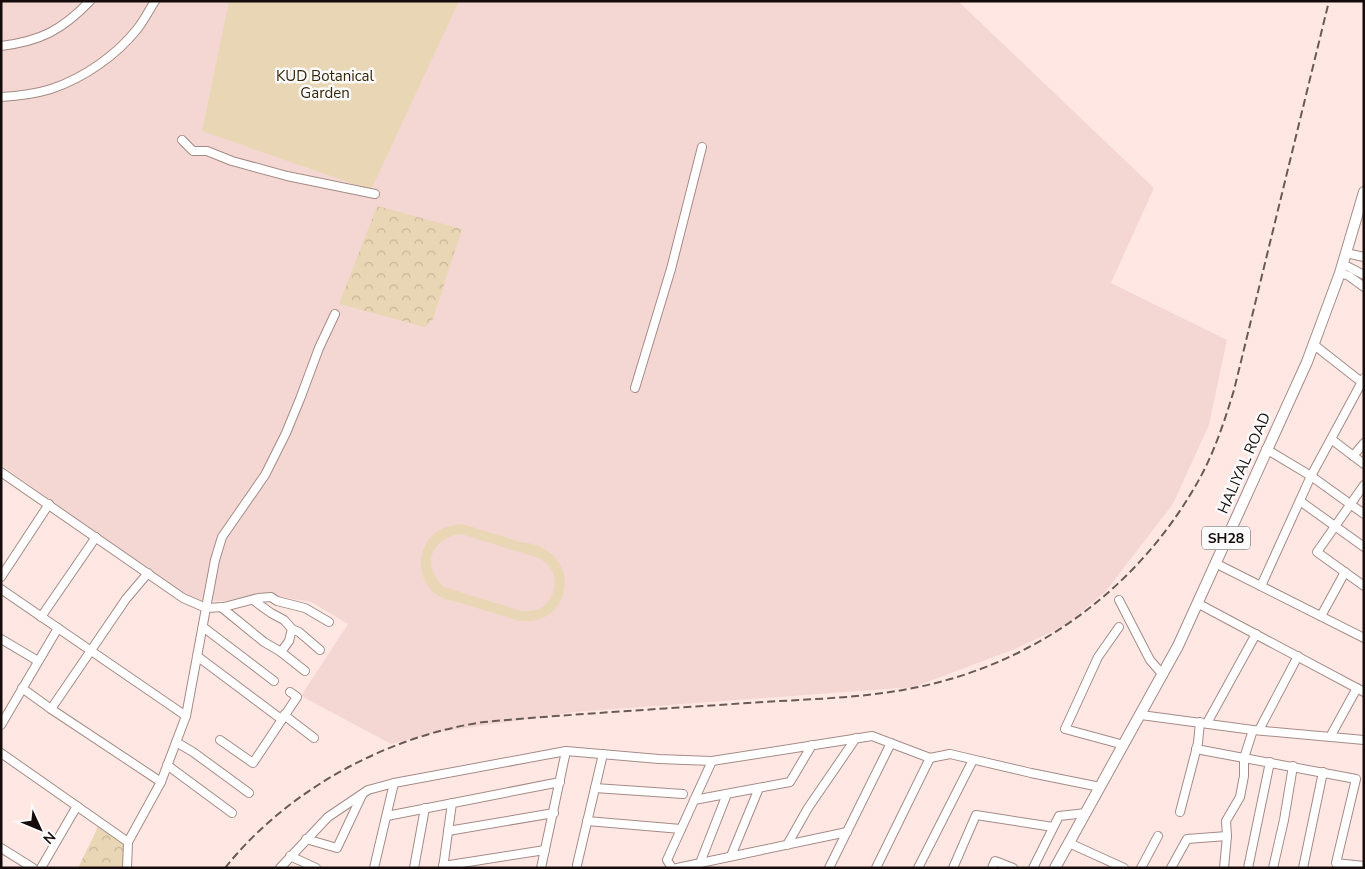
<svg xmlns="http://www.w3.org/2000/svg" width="1365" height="869" font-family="'Nunito Sans',sans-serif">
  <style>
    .built { fill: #f4d7d2 }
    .park { fill: url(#park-crowns) }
    .garden { fill: #e9d6b5; fill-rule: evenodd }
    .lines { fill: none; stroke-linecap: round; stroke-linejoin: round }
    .minor-casing { stroke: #a58b87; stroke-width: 10 }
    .major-casing { stroke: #a58b87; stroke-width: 12 }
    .minor { stroke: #fff; stroke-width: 8 }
    .major { stroke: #fff; stroke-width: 10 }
    .rail { stroke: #695a58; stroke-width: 2; stroke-dasharray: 8 4; stroke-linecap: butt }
    .labels { text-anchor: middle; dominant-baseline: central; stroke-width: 5; stroke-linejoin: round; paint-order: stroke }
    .shield { fill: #fbfbfb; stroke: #5a5352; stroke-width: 1 }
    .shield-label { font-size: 14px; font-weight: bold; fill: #150b0a }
    .park-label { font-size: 15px; fill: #36270a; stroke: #fbfbfb }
    .street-label { font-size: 15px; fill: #150b0a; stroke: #fbfbfb }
  </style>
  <defs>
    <pattern id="park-crowns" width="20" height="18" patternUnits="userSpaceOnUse" patternTransform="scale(1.25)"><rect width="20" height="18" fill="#e9d6b5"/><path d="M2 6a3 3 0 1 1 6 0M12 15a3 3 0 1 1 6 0" fill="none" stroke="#c7b69a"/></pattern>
  </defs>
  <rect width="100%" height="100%" fill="#ffe8e4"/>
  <path class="built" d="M1,1H958L1154,188L1111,283L1227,340L1209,425L1173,504L1106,591L1066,625L1015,649L914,687L574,712L434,733L391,744L301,696L348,624L311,602L257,593L226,601H195L129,556L1,465Z"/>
  <g class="park">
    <path d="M377,206L462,229L433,319L425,327L339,304Z"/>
    <path d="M98,827L124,843V868H78Z"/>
  </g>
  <g class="garden">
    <path d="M229,1H459L371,190L202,131Z"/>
    <path d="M462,524C481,530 499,535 517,541C526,543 536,544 543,548C564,559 571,584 559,604C550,618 536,622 520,621C500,615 480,609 461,603C454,601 445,600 439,596C422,586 416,563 425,546C432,530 447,526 462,524ZM461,534L539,558C542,560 546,562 548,565C560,578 555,599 541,608C535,611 528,611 521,611L444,587C421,566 430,538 461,534Z"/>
  </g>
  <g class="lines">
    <g class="minor-casing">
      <g id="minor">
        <path d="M1,46C41,41 62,30 90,1"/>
        <path d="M1,97C18,96 35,94 51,89C84,78 117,55 138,28C145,19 149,10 155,1"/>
        <path d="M182,140L193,151H207L232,161L287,176L375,194"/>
        <path d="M1346,253L1364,257"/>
        <path d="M1343,264L1364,275"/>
        <path d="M1340,273L1349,276L1364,287"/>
        <path d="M1313,344L1364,384"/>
        <path d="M635,388L671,269L702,147"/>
        <path d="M1331,439L1364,464"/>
        <path d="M1266,449L1311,476L1364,514"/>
        <path d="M1353,456L1364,443"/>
        <path d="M1,472L183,598L206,608L186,716L161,782L128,842"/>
        <path d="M1364,485L1317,552L1364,586"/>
        <path d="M1300,501L1364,547"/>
        <path d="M1215,563L1364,638"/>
        <path d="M1,577L49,504"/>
        <path d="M1261,586L1311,476L1364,378"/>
        <path d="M1,589L186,716"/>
        <path d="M253,600L271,613L284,620L292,629L299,632L320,650"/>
        <path d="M1119,600L1150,660L1163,675"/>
        <path d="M1197,603L1364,692"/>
        <path d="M221,607L264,642L281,652L305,671"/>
        <path d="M1321,616L1345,572"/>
        <path d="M41,617L96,537"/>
        <path d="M329,622L305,608L277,601L271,597L258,598L224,607L206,608L215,560L222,537L265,475L286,433L300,399L319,348L335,314"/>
        <path d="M203,627L274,681"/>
        <path d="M1119,627L1098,657L1065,729L1124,745"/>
        <path d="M1,639L38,661"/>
        <path d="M281,652L289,641L292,629"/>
        <path d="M197,656L281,719"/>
        <path d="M22,688L51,709L161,782"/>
        <path d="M51,709L126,599L148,573"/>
        <path d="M284,715L314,738"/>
        <path d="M1141,715L1253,730L1364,740"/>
        <path d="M1207,723L1256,634"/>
        <path d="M1,725L58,628"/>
        <path d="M1259,730L1298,656"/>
        <path d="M1330,737L1357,688"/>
        <path d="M220,740L253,763L297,697L290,692"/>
        <path d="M176,742L193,752L249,793"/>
        <path d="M1196,749L1356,779L1336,863L1364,866"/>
        <path d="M1,753L128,842L127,868"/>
        <path d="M167,765L232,813"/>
        <path d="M595,788L683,794"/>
        <path d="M694,800L790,782L812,745"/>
        <path d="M1180,812L1198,743L1200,722"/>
        <path d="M387,816L560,782"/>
        <path d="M587,821L681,829"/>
        <path d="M448,831L554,813"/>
        <path d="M306,839L337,848L362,795"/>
        <path d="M1069,843L1124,868"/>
        <path d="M787,845L808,808L856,738"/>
        <path d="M1,848L33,868"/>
        <path d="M290,856L316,868"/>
        <path d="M731,856L759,788"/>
        <path d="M700,863L727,794"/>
        <path d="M577,865L603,754"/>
        <path d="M443,866L545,850"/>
        <path d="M41,868L77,806"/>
        <path d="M280,868L328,817L368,790L394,783L566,751L659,759L712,761L872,736L930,758L950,754L1031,773L1100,787"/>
        <path d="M374,868L394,783"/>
        <path d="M414,868L425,808"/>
        <path d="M443,868L452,803"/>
        <path d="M541,868L566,751"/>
        <path d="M672,868L667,860L712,761"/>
        <path d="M677,868L847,832"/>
        <path d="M829,868L891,743"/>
        <path d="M876,868L930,758"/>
        <path d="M918,868L973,760"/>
        <path d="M953,868L976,815L1053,827"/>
        <path d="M992,868L995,861L1013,868"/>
        <path d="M1033,868L1059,816L1086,813"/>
        <path d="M1141,868L1158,836"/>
        <path d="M1171,868L1187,839L1227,836"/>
        <path d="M1224,868L1227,836L1226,821L1240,797L1244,776V758L1253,730"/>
        <path d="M1248,868L1270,762"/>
        <path d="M1273,868L1284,820L1293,766"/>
        <path d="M1303,868L1323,772"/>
      </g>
    </g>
    <g class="major-casing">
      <path id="major" d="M1055,868L1178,646L1307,362L1340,273L1364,192"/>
    </g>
    <use href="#minor" class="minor"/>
    <use href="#major" class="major"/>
    <path class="rail" d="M225,868C287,790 387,736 484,722C572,714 660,709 748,703C803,699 859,699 913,688C1033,665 1135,591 1196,485C1213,456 1224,423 1234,390L1329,1"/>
  </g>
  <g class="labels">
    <rect class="shield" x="1202" y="526.5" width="48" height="23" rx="4"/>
    <g class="shield-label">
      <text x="1226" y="538">SH28</text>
    </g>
    <g class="park-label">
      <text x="325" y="76">KUD Botanical<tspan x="325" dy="17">Garden</tspan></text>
    </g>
    <g class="street-label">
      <text transform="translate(1244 463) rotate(-66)">HALIYAL ROAD</text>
    </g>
  </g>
  <rect width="1365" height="869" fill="none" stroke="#150b0a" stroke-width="5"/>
  <g transform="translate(40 829) rotate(134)" stroke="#fbfbfb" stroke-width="4" paint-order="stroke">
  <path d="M0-4L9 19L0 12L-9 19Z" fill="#150b0a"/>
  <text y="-8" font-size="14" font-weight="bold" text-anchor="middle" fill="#150b0a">N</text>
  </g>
</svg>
